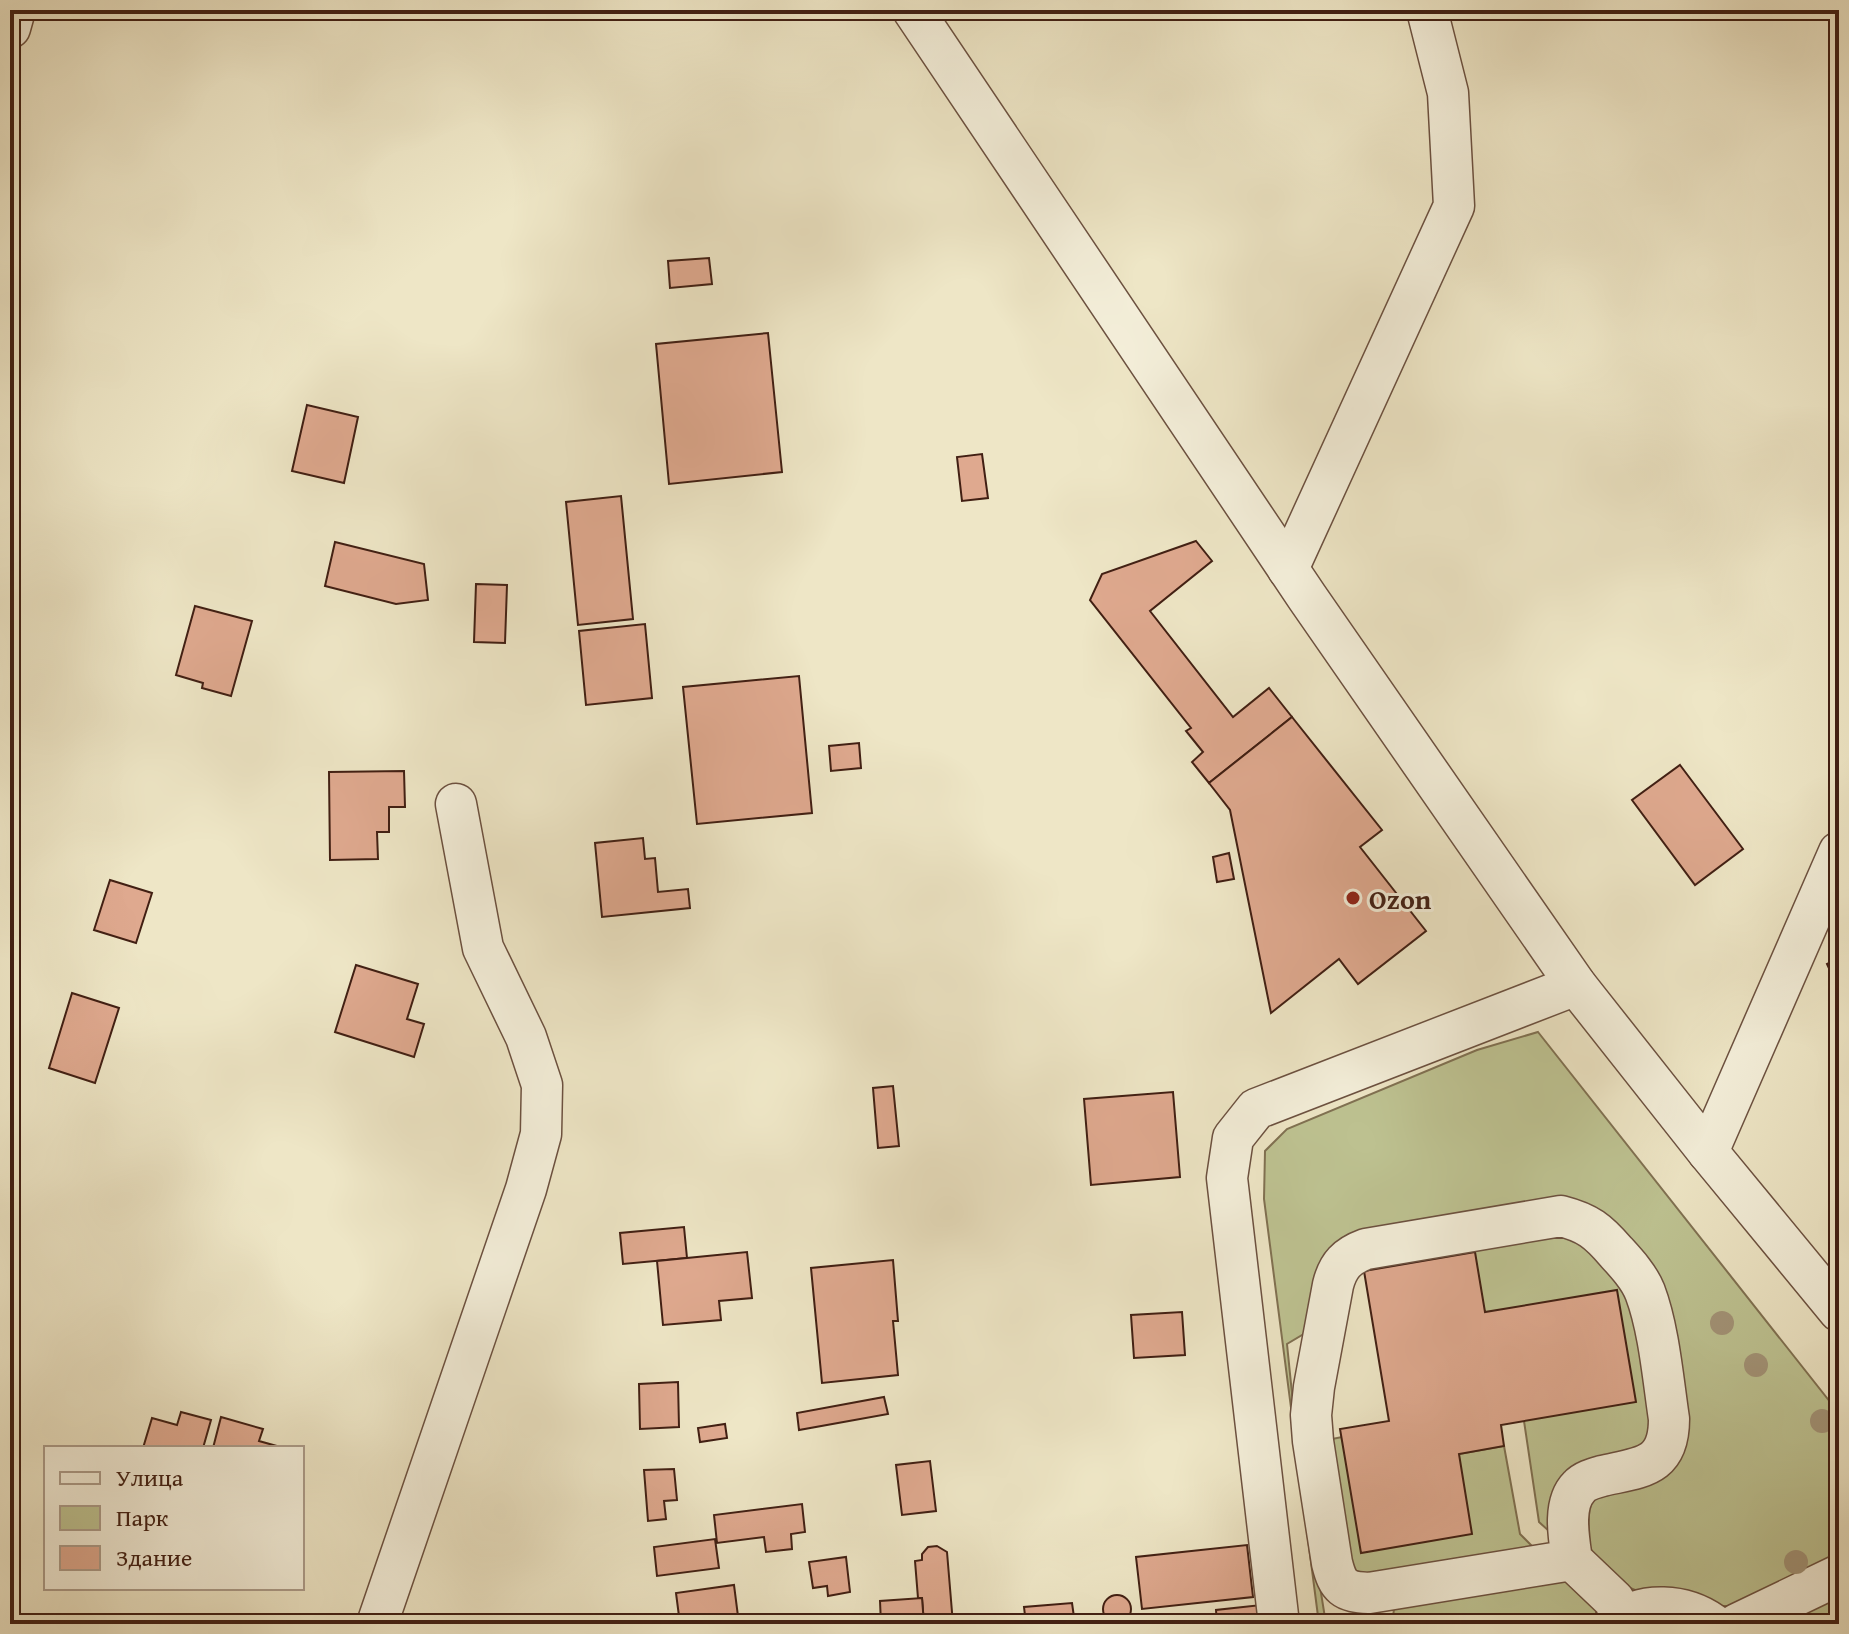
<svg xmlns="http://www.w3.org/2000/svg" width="1849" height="1634" font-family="'Gentium Book Plus',serif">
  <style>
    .green { fill: #bec392; stroke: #807152; stroke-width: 2 }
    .building { fill: #dfa98f; stroke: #411f13; stroke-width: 2 }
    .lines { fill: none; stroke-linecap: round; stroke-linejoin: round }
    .minor-casing { stroke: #6c5140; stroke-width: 43 }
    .minor { stroke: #f4efda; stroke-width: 40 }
    .tree { fill: #a39478 }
    .poi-dot { fill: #8f2418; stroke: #f4efda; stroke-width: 3 }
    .labels { text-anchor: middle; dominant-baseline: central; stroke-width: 6; stroke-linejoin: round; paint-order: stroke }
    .poi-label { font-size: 28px; font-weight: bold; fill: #411f13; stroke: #f4efda; text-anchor: start }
  </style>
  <rect width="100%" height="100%" fill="#eee6c6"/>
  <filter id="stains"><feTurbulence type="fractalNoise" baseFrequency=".0025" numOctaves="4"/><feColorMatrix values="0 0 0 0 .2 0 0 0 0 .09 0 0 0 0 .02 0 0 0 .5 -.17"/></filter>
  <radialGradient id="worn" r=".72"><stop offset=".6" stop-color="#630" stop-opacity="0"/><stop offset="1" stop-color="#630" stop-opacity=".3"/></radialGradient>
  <g class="green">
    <path d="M1538,1032L1838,1412L1832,1468L1839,1477V1557L1731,1606H1721L1635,1590L1623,1585L1593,1554L1588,1542L1583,1526L1590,1498L1676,1459L1615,1227L1361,1233L1307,1332L1287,1344L1297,1443L1326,1624H1319L1264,1199L1265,1151L1287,1129L1477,1050Z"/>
    <path d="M1572,1233L1632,1295L1655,1433L1550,1532L1539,1522L1524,1421L1485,1312L1364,1271L1367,1263Z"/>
    <path d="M1342,1437L1459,1454L1504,1446L1520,1534L1535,1549L1351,1576L1327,1440Z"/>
    <path d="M1551,1579L1571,1581L1596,1604V1613L1591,1624H1392L1394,1609Z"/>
    <path d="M1839,1595V1624H1780Z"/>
  </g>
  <g class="building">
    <path d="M709,258L712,284L670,288L668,261Z"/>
    <path d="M768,333L782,472L669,484L656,344Z"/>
    <path d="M307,405L358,417L344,483L292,471Z"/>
    <path d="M982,454L988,498L962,501L957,457Z"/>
    <path d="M621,496L633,619L578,625L566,502Z"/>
    <path d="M1196,541L1212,561L1150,611L1233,717L1269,688L1292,717L1209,783L1192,762L1203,752L1186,731L1191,728L1090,600L1102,574Z"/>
    <path d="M335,542L424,564L428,600L396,604L325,586Z"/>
    <path d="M476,584L507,585L505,643L474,642Z"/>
    <path d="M195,606L252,621L231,696L202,688L203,683L176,675Z"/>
    <path d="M645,624L652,698L586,705L579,631Z"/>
    <path d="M799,676L812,813L697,824L683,687Z"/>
    <path d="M1292,717L1382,830L1360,847L1426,931L1358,984L1339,959L1271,1013L1230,810L1209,783Z"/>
    <path d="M859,743L861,768L831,771L829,746Z"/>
    <path d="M1680,765L1743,849L1695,885L1632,800Z"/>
    <path d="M404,771L405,807H389V832H377L378,859L330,860L329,772Z"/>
    <path d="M643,838L645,859L655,858L658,892L688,889L690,908L602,917L595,843Z"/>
    <path d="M1229,853L1234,879L1217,882L1213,857Z"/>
    <path d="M110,880L152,893L136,943L94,930Z"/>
    <path d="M1839,958V990L1827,964Z"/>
    <path d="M356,965L418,984L407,1019L424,1024L414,1057L335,1032Z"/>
    <path d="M72,993L119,1008L95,1083L49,1068Z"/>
    <path d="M893,1086L899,1146L878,1148L873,1088Z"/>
    <path d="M1173,1092L1180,1177L1091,1185L1084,1099Z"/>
    <path d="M684,1227L687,1258L623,1264L620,1233Z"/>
    <path d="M747,1252L752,1298L719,1301L721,1320L663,1325L657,1261Z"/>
    <path d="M1475,1252L1485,1312L1617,1290L1636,1402L1501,1425L1504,1446L1459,1454L1472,1534L1361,1553L1340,1429L1389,1421L1364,1271Z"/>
    <path d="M893,1260L898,1321H893L898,1375L822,1383L811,1268Z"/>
    <path d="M1182,1312L1185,1355L1134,1358L1131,1315Z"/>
    <path d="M678,1382L679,1427L640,1429L639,1384Z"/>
    <path d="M884,1397L888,1414L799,1430L797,1413Z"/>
    <path d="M181,1412L211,1420L203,1448H143L152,1418L177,1425Z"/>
    <path d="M221,1417L263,1429L259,1441L284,1448H213Z"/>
    <path d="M725,1424L727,1438L700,1442L698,1428Z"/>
    <path d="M930,1461L936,1511L902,1515L896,1465Z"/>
    <path d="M674,1469L677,1500L664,1501L666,1519L648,1521L644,1470Z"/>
    <path d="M802,1504L805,1532L791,1534L792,1549L766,1552L764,1537L717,1543L714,1515Z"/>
    <path d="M715,1539L719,1568L657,1576L654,1547Z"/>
    <path d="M1247,1545L1253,1597L1142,1609L1136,1557Z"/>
    <path d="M937,1546L947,1552L953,1624H924L922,1598H918L915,1561L922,1560V1554L928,1547Z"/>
    <path d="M846,1557L850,1592L828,1596L827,1586L813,1588L809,1562Z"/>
    <path d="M734,1585L739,1624H680L676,1593Z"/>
    <circle cx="1117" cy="1609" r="14"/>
    <path d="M922,1598L924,1624H881L880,1601Z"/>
    <path d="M1072,1603L1075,1624H1026L1024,1607Z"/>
    <path d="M1261,1605L1263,1624H1217L1216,1610Z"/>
  </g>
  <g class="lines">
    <g class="minor-casing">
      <g id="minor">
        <path d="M913,10L1307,597L1576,985L1708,1152L1839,1311"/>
        <path d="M10,28L15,10"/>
        <path d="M1288,569L1454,206L1448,93L1427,10"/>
        <path d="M1708,1152L1839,852"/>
        <path d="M1572,1560L1369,1593C1344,1592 1338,1587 1332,1563L1313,1441L1311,1415L1314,1387L1333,1285C1338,1265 1347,1256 1366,1249L1561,1216C1588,1223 1598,1231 1616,1252C1627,1264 1639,1277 1645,1292C1659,1329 1663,1379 1669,1419C1669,1468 1641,1467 1602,1476C1595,1478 1584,1481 1579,1487C1562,1504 1569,1539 1572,1560L1614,1600L1623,1616"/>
        <path d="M377,1624L526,1189L541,1134L542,1085L526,1037L483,948L456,804"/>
        <path d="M1279,1624L1227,1178L1233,1138L1256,1109L1576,985"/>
        <path d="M1614,1624C1642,1600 1685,1604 1713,1624"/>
        <path d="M1737,1624L1839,1575"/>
      </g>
    </g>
    <use href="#minor" class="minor"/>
  </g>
  <g class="tree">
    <circle cx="1722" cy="1323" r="12"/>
    <circle cx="1756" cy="1365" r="12"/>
    <circle cx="1822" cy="1421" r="12"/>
    <circle cx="1796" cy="1562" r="12"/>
  </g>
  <circle class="poi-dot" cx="1353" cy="898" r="8"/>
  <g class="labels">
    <g class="poi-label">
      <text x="1369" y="898">Ozon</text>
    </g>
  </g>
  <rect width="1849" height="1634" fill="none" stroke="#eee6c6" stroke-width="40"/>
  <rect x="12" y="12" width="1825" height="1610" fill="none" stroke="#411f13" stroke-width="4"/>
  <rect x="20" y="20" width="1809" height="1594" fill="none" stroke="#411f13" stroke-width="2"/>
  <rect x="44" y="1446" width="260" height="144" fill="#f4efda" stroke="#ac9c8a" stroke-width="2"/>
  <rect x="60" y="1472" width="40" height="12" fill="#f4efda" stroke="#ac9c8a" stroke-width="2"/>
  <text x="116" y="1486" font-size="24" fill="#411f13">Улица</text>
  <rect x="60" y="1506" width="40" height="24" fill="#bec392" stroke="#ac9c8a" stroke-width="2"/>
  <text x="116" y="1526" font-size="24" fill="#411f13">Парк</text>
  <rect x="60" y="1546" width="40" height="24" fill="#dfa98f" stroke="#ac9c8a" stroke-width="2"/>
  <text x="116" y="1566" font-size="24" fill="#411f13">Здание</text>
  <rect width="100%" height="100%" filter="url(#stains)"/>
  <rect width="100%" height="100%" fill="url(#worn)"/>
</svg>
